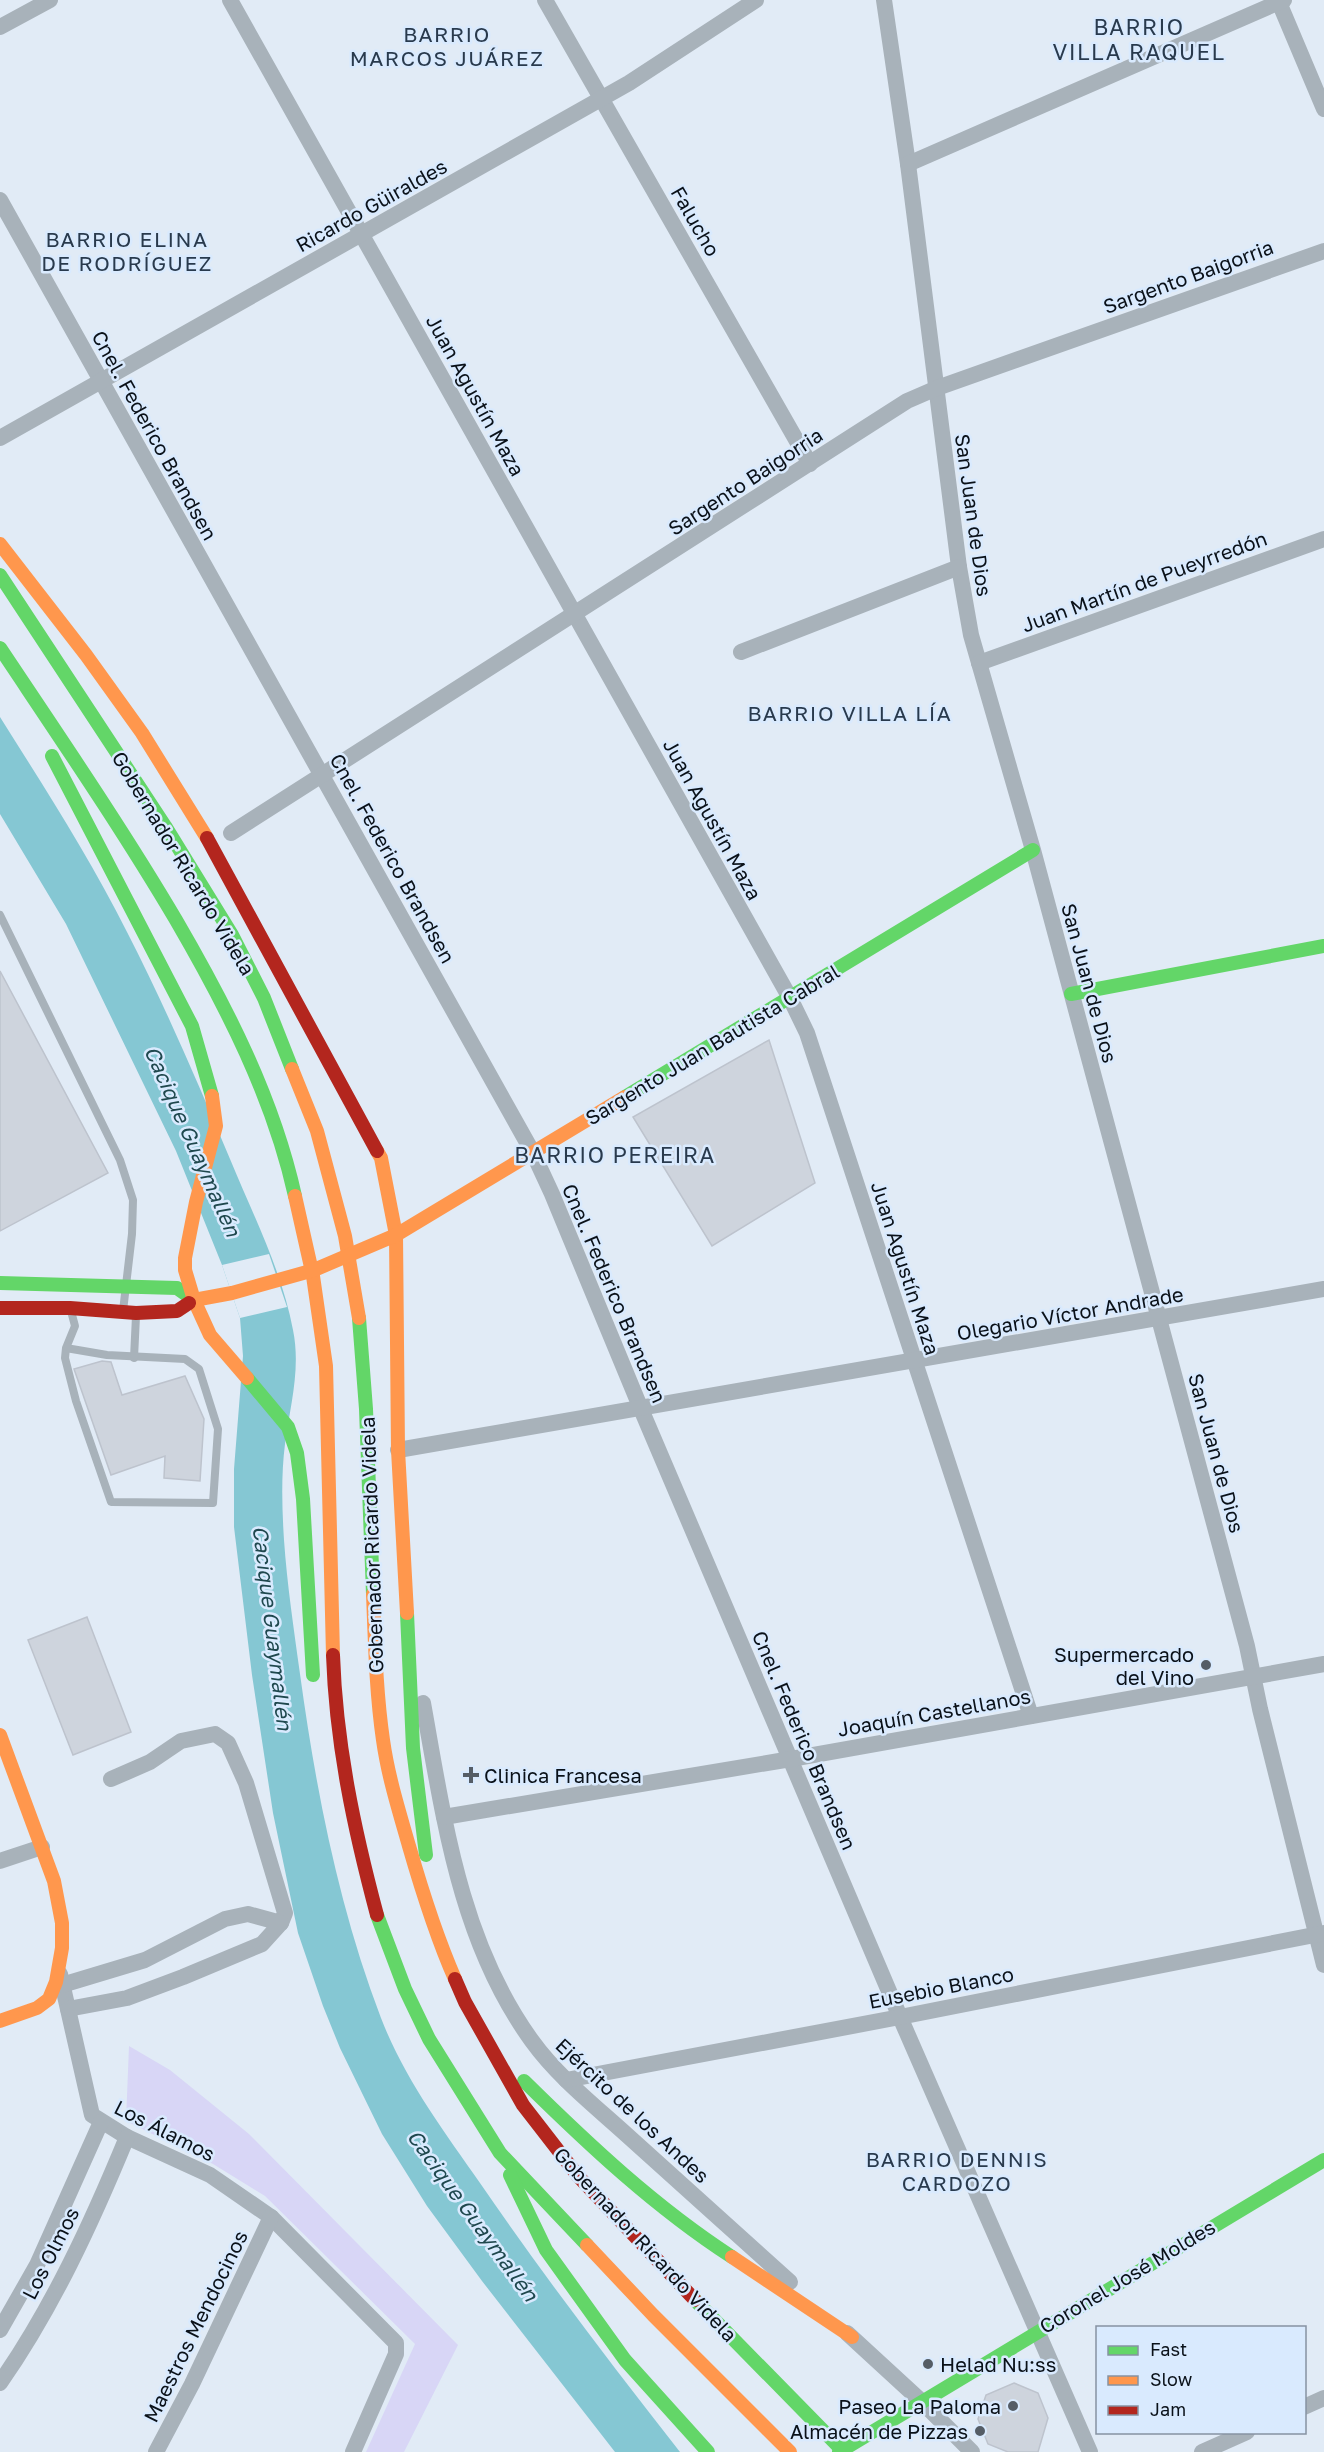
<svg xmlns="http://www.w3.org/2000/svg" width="1324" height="2452" font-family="'Golos Text',sans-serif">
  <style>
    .green { fill: #d8d6f6 }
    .water { fill: #85c7d3 }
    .pier { fill: #e1ebf6 }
    .building { fill: #ced4dd; stroke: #bdc3cd; stroke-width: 1.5 }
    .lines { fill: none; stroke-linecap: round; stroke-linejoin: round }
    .lane { stroke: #a8b2ba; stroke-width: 8 }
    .street { stroke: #a8b2ba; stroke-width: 16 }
    .fast { stroke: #63d668; stroke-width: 14 }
    .slow { stroke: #ff974d; stroke-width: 14 }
    .jam { stroke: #b3261e; stroke-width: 14 }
    .poi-dot { fill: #555d66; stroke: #d9eafe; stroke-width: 2 }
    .labels { text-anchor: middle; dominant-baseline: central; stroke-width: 5; stroke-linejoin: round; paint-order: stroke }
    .street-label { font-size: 20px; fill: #0a1119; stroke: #d9eafe }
    .poi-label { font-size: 20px; fill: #0a1119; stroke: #d9eafe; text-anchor: end }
    .neighbourhood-label { font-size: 21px; letter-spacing: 1.5px; fill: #293a4d; stroke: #d9eafe }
    .water-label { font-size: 21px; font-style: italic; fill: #1f484e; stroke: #d9eafe }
    .quarter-label { font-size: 22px; letter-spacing: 1.5px; fill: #293a4d; stroke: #d9eafe }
  </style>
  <rect width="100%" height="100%" fill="#e1ebf6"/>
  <path class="green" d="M129,2046L170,2070L249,2134L458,2345L404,2452H366L415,2344L265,2196L213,2164L126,2121Z"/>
  <path class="water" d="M0,717C44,787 90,858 127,932C165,1006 198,1083 230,1159C253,1215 282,1271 293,1330C301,1369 290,1406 285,1444C281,1475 282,1509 284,1540C287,1584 294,1630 300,1674C316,1791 339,1908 381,2018C404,2078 443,2130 480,2183C543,2275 611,2364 680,2452H615L482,2281L427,2206L382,2134L340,2048L323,2006L298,1933L273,1813L252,1675L234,1527V1469L243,1356L240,1318L222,1265L176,1151L66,924L0,814Z"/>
  <path class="pier" d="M269,1254L287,1307L240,1318L222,1265Z"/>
  <g class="building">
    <path d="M0,971L108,1173L0,1231Z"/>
    <path d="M769,1040L815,1183L712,1246L633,1117Z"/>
    <path d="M102,1361L111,1362L122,1395L185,1376L204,1419L200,1481L164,1478L165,1456L111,1475L74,1369Z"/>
    <path d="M87,1617L131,1732L73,1755L28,1640Z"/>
    <path d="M1014,2383L1038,2393L1048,2418L1038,2452H1008L988,2444L978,2419L986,2395Z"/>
  </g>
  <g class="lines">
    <g class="lane">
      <path d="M0,915L120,1160L133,1200L132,1234L123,1311"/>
      <path d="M66,1348L107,1355L185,1359L199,1369L218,1429L213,1503L111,1502L76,1401L65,1358L66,1348L75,1326L71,1311"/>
      <path d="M134,1358L136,1316"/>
    </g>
    <g class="street">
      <path d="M230,0L790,998L807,1033L1031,1716"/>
      <path d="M545,0L810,464"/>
      <path d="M884,0L908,164L959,567L971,635L1033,850L1247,1646L1260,1709L1324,1965"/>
      <path d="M1278,0L1324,109"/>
      <path d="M0,27L50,0"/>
      <path d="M908,164L1284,0"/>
      <path d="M0,200L533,1153L552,1194L641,1409L900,2017L1090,2452"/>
      <path d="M0,438L629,83L756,0"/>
      <path d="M741,652L959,567"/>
      <path d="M979,663L1324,539"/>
      <path d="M231,833L907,401L937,388L1324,251"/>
      <path d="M398,1450L1324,1289"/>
      <path d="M423,1703C444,1819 460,1942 532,2041C558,2077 595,2106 628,2136C682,2185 736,2233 790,2282"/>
      <path d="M111,1779L150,1762L181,1741L215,1734L228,1743L246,1783L285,1913L281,1923"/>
      <path d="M444,1817L791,1759L1324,1664"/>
      <path d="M0,1861L42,1847"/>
      <path d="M60,1974L92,2115L127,2137L210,2175L271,2217L396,2343V2354L353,2452"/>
      <path d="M62,1985L145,1960L225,1919L248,1914L281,1923L262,1944L183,1977L127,1998L68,2009"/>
      <path d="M566,2080L900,2017L1324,1933"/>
      <path d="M0,2330L37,2265L101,2122"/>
      <path d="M847,2333L921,2401L972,2452"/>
      <path d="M0,2383C53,2307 92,2222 127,2137"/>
      <path d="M1304,2407L1324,2398"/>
      <path d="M156,2452L192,2384L271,2217"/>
      <path d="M1202,2452L1247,2432"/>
    </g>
    <g class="fast">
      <path d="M0,575L165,826L232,935L264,998L292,1069"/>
      <path d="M0,648C60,738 121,827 176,920C226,1006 273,1097 295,1196"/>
      <path d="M52,756L192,1026L212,1096"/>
      <path d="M1071,994L1324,946"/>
      <path d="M625,1097L1033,850"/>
      <path d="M0,1283L177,1288L194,1300"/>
      <path d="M359,1318L366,1409L373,1594"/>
      <path d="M247,1378L288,1427L297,1453L303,1499L313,1675"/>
      <path d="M407,1613L413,1748L426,1855"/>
      <path d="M377,1915L405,1989L429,2039L500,2153L587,2245"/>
      <path d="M524,2081C589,2145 655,2207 732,2257"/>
      <path d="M510,2175L546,2250L625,2360L708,2452"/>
      <path d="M695,2300L844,2452"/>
      <path d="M839,2452L1324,2160"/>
    </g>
    <g class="slow">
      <path d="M0,544L86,655L142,733L207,838"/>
      <path d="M292,1069L317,1131L345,1236L359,1318"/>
      <path d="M212,1096L216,1126L196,1202L185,1258V1270L194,1300L210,1335L247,1378"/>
      <path d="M377,1151L381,1158L396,1235"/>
      <path d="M295,1196L313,1276L326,1366L333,1655"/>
      <path d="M396,1235L398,1450L407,1613"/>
      <path d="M189,1303L194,1300L232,1293L314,1270L396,1235L625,1097"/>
      <path d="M373,1594C375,1643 376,1692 383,1740C388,1776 399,1811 409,1846C422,1891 436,1936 455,1979"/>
      <path d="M0,1735L54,1881L62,1923V1948L56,1982L49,1999L37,2008L0,2021"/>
      <path d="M587,2245L653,2315L790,2452"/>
      <path d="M732,2257L852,2337"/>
    </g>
    <g class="jam">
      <path d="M207,838L377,1151"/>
      <path d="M0,1308H70L136,1313L177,1311L189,1303"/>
      <path d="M333,1655C336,1744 354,1829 377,1915"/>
      <path d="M455,1979L465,2002L523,2105L578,2176L695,2300"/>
    </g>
  </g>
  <g class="poi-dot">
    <circle cx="1206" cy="1665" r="6"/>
    <path d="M468 1766h6v6h6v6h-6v6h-6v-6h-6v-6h6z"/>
    <circle cx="928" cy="2364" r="6"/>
    <circle cx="1013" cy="2406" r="6"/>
    <circle cx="980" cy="2431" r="6"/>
  </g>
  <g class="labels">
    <g class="street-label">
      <text transform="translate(371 205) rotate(-29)">Ricardo Güiraldes</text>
      <text transform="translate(696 221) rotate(60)">Falucho</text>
      <text transform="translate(1188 276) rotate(-20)">Sargento Baigorria</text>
      <text transform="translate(476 395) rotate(61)">Juan Agustín Maza</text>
      <text transform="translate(155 435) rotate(61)">Cnel. Federico Brandsen</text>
      <text transform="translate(745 481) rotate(-33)">Sargento Baigorria</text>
      <text transform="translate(974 515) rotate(82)">San Juan de Dios</text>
      <text transform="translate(1144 581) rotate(-20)">Juan Martín de Pueyrredón</text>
      <text transform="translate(713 819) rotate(61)">Juan Agustín Maza</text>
      <text transform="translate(393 858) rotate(61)">Cnel. Federico Brandsen</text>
      <text transform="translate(184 863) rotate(59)">Gobernador Ricardo Videla</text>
      <text transform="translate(1090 983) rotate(75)">San Juan de Dios</text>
      <text transform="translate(712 1044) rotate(-31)">Sargento Juan Bautista Cabral</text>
      <text transform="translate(906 1268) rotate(72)">Juan Agustín Maza</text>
      <text transform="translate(615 1293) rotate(67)">Cnel. Federico Brandsen</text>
      <text transform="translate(1070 1313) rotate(-10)">Olegario Víctor Andrade</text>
      <text transform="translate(1217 1453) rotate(75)">San Juan de Dios</text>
      <text transform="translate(371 1545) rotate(-92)">Gobernador Ricardo Videla</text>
      <text transform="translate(934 1712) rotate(-10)">Joaquín Castellanos</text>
      <text transform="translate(805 1740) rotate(67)">Cnel. Federico Brandsen</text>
      <text transform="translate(941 1987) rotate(-11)">Eusebio Blanco</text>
      <text transform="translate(633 2110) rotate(43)">Ejército de los Andes</text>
      <text transform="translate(165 2130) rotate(27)">Los Álamos</text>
      <text transform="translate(646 2244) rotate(47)">Gobernador Ricardo Videla</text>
      <text transform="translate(50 2253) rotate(-63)">Los Olmos</text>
      <text transform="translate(1127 2276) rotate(-31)">Coronel José Moldes</text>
      <text transform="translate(195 2326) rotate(-64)">Maestros Mendocinos</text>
    </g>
    <g class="poi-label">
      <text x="1194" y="1654">Supermercado<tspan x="1194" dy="23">del Vino</tspan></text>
      <text x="484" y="1775" text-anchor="start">Clinica Francesa</text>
      <text x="940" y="2364" text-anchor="start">Helad Nu:ss</text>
      <text x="1001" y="2406">Paseo La Paloma</text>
      <text x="968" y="2431">Almacén de Pizzas</text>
    </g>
    <g class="neighbourhood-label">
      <text x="447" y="34">BARRIO<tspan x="447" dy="24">MARCOS JUÁREZ</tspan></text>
      <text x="127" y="239">BARRIO ELINA<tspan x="127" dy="24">DE RODRÍGUEZ</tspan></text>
      <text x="850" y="713">BARRIO VILLA LÍA</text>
      <text x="957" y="2159">BARRIO DENNIS<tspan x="957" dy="24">CARDOZO</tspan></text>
    </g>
    <g class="water-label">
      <text transform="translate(193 1141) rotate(66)">Cacique Guaymallén</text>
      <text transform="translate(273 1628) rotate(83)">Cacique Guaymallén</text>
      <text transform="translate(473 2215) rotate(54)">Cacique Guaymallén</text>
    </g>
    <g class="quarter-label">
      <text x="1139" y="26">BARRIO<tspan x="1139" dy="25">VILLA RAQUEL</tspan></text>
      <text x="615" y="1154">BARRIO PEREIRA</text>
    </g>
  </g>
  <rect x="1096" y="2326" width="210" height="108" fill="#d9eafe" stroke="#8693a2" stroke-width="1.5"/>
  <rect x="1108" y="2346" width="30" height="9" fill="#63d668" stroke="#8693a2" stroke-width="1.5"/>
  <text x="1150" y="2356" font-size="18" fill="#0a1119">Fast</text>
  <rect x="1108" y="2376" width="30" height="9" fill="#ff974d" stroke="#8693a2" stroke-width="1.5"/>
  <text x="1150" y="2386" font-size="18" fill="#0a1119">Slow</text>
  <rect x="1108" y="2406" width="30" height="9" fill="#b3261e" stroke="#8693a2" stroke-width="1.5"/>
  <text x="1150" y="2416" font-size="18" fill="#0a1119">Jam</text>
</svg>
